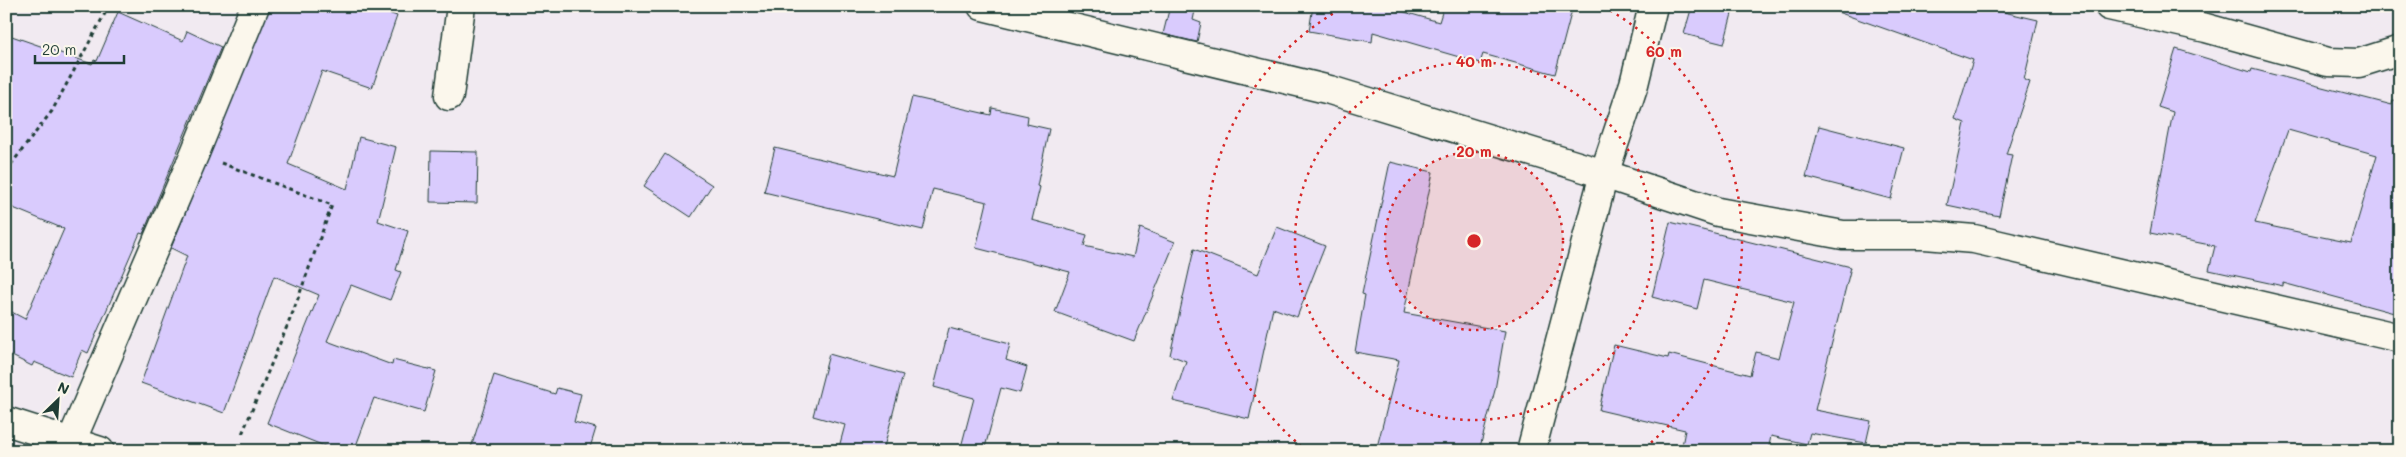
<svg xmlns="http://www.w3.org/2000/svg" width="2406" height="457" font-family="Mali,sans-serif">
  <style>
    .building { fill: #d9cbfd; stroke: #1f3d34; fill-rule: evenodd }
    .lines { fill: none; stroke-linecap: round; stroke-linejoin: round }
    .minor-casing { stroke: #1f3d34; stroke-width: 31 }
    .primary-casing { stroke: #1f3d34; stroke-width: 31 }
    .path { stroke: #1f3d34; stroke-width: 3; stroke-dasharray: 4 4; stroke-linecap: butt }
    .minor { stroke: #fbf7ec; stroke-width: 28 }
    .primary { stroke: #fbf7ec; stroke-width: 28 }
    .ring { fill: none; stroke: #d62828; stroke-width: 2.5; stroke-dasharray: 2.5 5 }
    .centre { fill: #d62828; stroke: #fbf7ec; stroke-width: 2.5 }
    .ring-label { font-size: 15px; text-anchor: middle; font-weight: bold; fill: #d62828; stroke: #fbf7ec; stroke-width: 4; stroke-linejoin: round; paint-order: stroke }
  </style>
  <rect width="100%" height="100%" fill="#f1eaf1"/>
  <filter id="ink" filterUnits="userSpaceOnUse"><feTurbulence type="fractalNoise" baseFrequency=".02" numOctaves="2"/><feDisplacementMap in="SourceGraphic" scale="10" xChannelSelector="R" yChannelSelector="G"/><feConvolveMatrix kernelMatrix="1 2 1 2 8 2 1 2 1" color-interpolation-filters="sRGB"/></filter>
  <g filter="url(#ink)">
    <g class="building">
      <path d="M270,6H368L397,16L372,88L322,71L288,164L347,189L359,137L396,147L378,221L408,231L396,270L401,272L390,300L351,285L327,341L392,365L393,360L436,371L424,412L374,398L354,451H337L267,423L319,295L274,276L224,413L141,383L187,256L171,248Z"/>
      <path d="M1170,6H1196L1193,20L1201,23L1197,42L1163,34Z"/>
      <path d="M1313,6H1384L1439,22L1444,6H1573L1555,74L1483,54L1480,63L1373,32L1372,42L1309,31Z"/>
      <path d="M1692,6H1734L1724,44L1684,34Z"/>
      <path d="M1833,6H1978L2038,20L2024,80L2030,82L2006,154L2012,155L1999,216L1947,205L1965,123L1955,119L1973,60L1832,10Z"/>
      <path d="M118,12L183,41L187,31L221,47L143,234L140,233L88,353L82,350L71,377L34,362L32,366L6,353V309L25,319L64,229L6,205V34L92,64L94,60L97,61Z"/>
      <path d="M2176,49L2251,72L2252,69L2392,105L2393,100L2400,101V290L2394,313L2283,283V286L2209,270L2215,246L2150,233L2173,112L2158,107ZM2288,130L2377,155L2351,243L2255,223Z"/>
      <path d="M912,97L991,115L992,108L1028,116L1027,124L1049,129L1037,186L1040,187L1032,220L1087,235L1084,246L1133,257L1140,228L1175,242L1134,341L1055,312L1070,272L976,248L987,202L933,189L923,230L764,192L775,148L893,176Z"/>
      <path d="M1819,126L1904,148L1891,199L1806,177Z"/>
      <path d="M431,151L478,152L477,203L430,202Z"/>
      <path d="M665,154L712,185L691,217L644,186Z"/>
      <path d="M1390,162L1433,172L1404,313L1505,331L1495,390L1479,451H1376L1399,360L1355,352L1365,295L1362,294Z"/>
      <path d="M1670,222L1851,267L1815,410L1871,421L1866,443L1810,433L1807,444L1771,436L1768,451H1681L1685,430L1599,410L1614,345L1668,358L1669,354L1750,375L1756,352L1779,358L1794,302L1704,280L1697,309L1652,297Z"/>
      <path d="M1277,227L1325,246L1297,317L1273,308L1249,419L1173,401L1186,361L1170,355L1194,249L1258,274Z"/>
      <path d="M949,328L1010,344L1006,360L1027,367L1020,393L1001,388L984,451H960L974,398L934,387Z"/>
      <path d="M829,354L903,375L883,451H838L845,425L813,416Z"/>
      <path d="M494,375L555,394L557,388L581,394L574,422L596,428L589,451H470Z"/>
    </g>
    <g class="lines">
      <g class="minor-casing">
        <g id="minor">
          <path d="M982,6L1330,90L1604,174L1718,212L1843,235H1925L1974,239L2400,338"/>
          <path d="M2109,6L2206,28L2328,62L2359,63L2400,50"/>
          <path d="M449,96L461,6"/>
          <path d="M71,442L195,153L255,6"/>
          <path d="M1531,451L1604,174L1634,84L1653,6"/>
        </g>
      </g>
      <g class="primary-casing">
        <path id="primary" d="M6,421L100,451"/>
      </g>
      <g class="path">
        <path d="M221,163L332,205L293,312L242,434"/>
        <path d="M6,171L52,111L109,6"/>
      </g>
      <use href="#minor" class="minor"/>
      <use href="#primary" class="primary"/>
    </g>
  </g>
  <circle cx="1474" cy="241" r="89" fill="#d62828" fill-opacity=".12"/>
  <g class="ring">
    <circle cx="1474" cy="241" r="89"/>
    <circle cx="1474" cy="241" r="179"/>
    <path d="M1307 451A268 268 0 0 1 1344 7M1604 7A268 268 0 0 1 1641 451"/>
  </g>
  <circle cx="1474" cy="241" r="8" class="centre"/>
  <g class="ring-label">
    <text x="1664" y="57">60 m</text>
    <text x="1474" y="67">40 m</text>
    <text x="1474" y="157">20 m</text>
  </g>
  <rect width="2406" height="457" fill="none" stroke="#fbf7ec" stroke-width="25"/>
  <rect x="12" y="12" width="2381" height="432" fill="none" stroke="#1f3d34" stroke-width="2" filter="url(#ink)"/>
  <g transform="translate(58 400) rotate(25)" stroke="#fbf7ec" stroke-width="4" paint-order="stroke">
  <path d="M0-4L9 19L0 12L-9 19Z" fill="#1f3d34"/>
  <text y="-8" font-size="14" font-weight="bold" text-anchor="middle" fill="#1f3d34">N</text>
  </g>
  <path d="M35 55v8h89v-8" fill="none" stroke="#1f3d34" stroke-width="2.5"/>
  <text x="42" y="55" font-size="15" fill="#1f3d34" stroke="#fbf7ec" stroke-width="4" paint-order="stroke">20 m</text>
</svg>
